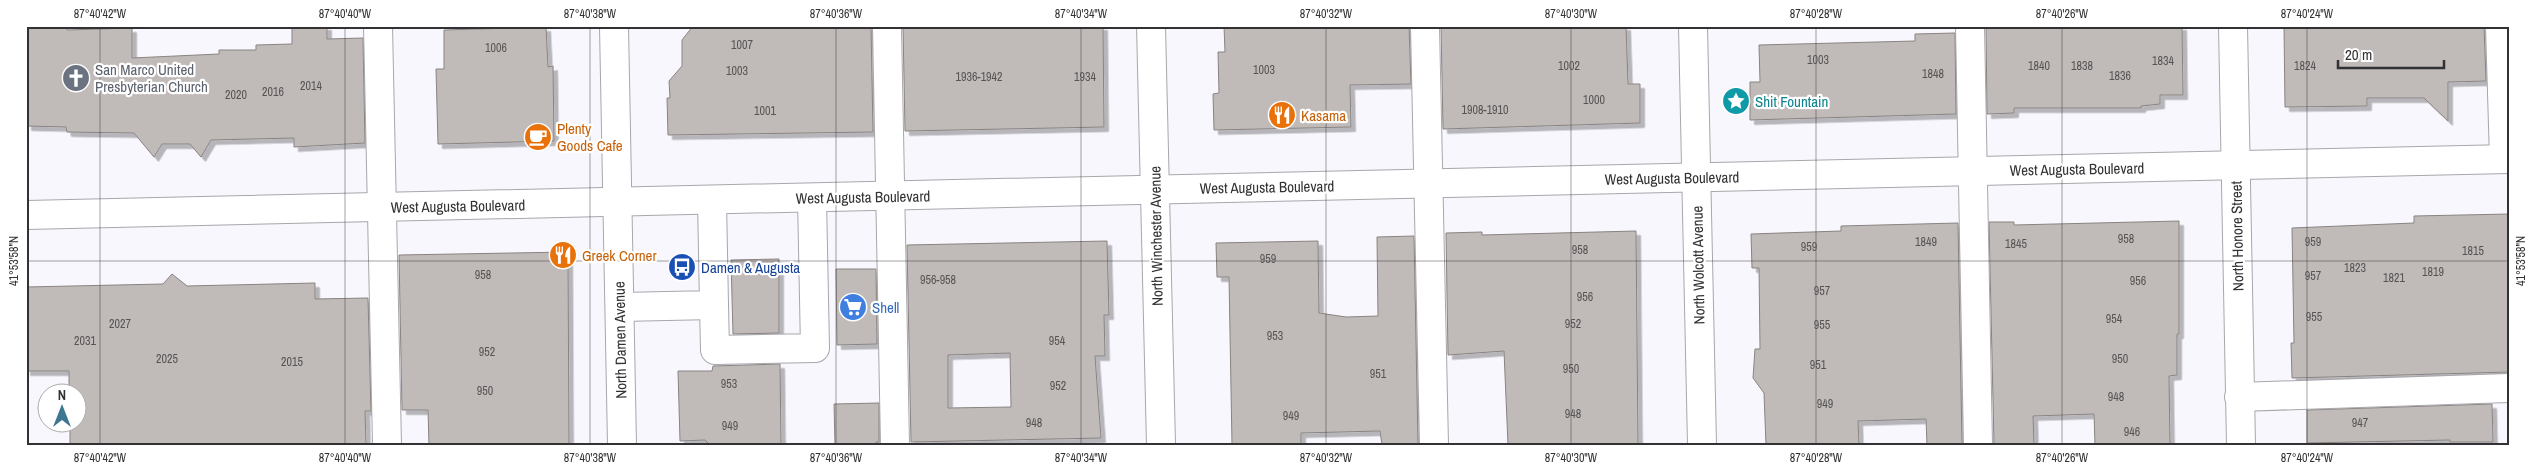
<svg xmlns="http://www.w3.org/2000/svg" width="2535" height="471" font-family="'Archivo Narrow',sans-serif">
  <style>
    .building { fill: #c0bab8; stroke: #898381; fill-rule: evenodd; filter: url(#shadow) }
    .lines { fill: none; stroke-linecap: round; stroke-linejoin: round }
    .minor-casing { stroke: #a7a7ac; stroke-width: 30 }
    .major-casing { stroke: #a7a7ac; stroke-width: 30 }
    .minor { stroke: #fff; stroke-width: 28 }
    .major { stroke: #fff; stroke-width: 28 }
    .ticks { fill: none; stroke: #323234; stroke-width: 1; stroke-opacity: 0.45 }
    .labels { text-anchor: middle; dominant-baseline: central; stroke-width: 4.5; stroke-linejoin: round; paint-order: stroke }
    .number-label { font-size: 12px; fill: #565455 }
    .worship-label { font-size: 15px; fill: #5b616d; stroke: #fff; text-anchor: start }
    .culture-label { font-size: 15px; fill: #0d838f; stroke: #fff; text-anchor: start }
    .food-label { font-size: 15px; fill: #c56008; stroke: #fff; text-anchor: start }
    .street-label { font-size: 15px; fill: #323234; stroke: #fff }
    .transit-label { font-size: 15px; fill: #164399; stroke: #fff; text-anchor: start }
    .shop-label { font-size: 15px; fill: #366cbe; stroke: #fff; text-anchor: start }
    .neatline { fill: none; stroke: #323234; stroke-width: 2 }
    .ticks-label { font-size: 12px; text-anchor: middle; fill: #323234 }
  </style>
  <defs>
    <filter id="shadow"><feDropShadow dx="4.5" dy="4.5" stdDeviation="0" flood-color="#0004"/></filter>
  </defs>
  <rect width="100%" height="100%" fill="#f7f7fd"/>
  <g class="building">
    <path d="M26,26H67V30L132,28V58L219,54V50H256V45L292,44V26H327V39L363,38L365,143L294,147V138L211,140L201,157L190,144H162L154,157L134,133L67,132L66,127L27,126Z"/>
    <path d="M693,26H871L873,132L668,135L667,98H670L669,81L682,66V40Z"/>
    <path d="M903,26H1103L1104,127L905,131Z"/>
    <path d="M1224,26H1409L1411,84L1350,85L1351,127L1214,130L1213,94L1219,93L1218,52H1225Z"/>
    <path d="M1441,26H1626L1628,84H1640V123L1443,129Z"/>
    <path d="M1986,26H2182L2183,95H2160V104L2141,106V108H2014V113L1987,114Z"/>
    <path d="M2284,26H2484L2486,81L2448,82V121L2424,98H2367V106L2285,107Z"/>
    <path d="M546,27L548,67L553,66L554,141L438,144L436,69H444V30Z"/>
    <path d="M1955,33L1956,114L1750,120V82H1760L1759,45L1915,41V34Z"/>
    <path d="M2509,214V372L2292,378L2291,343H2294L2292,228L2414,223V216Z"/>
    <path d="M2179,221V334H2177V375L2169,376L2170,445H2095L2094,414L2033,416L2034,445H1994L1989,222H2014V225Z"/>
    <path d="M1958,223L1962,445H1927L1926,419L1858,421L1859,445H1766L1764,393L1753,378L1755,349H1760L1759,268H1752L1751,234L1841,231V226Z"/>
    <path d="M1636,231L1638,445H1508L1504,351L1448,355L1446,233L1482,232V235Z"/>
    <path d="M1414,236L1418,445H1382L1380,431L1301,433V445H1232L1229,277H1217L1216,243L1318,241L1319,313L1346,317L1378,316L1377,237Z"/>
    <path d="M1107,241L1109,315H1104L1105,356H1095L1101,438L911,442L907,245ZM1010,353L1011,407L948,408V355Z"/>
    <path d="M568,252L569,445H429L428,410H402L399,255Z"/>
    <path d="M779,259V333L733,334L731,260Z"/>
    <path d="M836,269H876L877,344L837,345Z"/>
    <path d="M172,274L187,286L315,283V299L368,298L371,411H365L366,445H70V424H78V394H69V371H26V287L163,284Z"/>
    <path d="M780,364L781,445H710L705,440L680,441L678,371H712L713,366Z"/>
    <path d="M879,403V442H876V445H835L834,404Z"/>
    <path d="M2492,404L2493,442H2450V440L2307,443V410Z"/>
  </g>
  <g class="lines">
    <g class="minor-casing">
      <g id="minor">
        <path d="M378,26L387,445"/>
        <path d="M887,26L895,445"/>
        <path d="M1151,26L1161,445"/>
        <path d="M1425,26L1434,445"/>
        <path d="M1693,26L1702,445"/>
        <path d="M1970,26L1978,445"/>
        <path d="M2233,26L2241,445"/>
        <path d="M2500,26L2504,159"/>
        <path d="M26,215L2509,159"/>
        <path d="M714,305L715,350L815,348L812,198"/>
        <path d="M620,307L714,305L712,200"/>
        <path d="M2239,397L2509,388"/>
      </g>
    </g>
    <g class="major-casing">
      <path id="major" d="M614,26L622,445"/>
    </g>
    <use href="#minor" class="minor"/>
    <use href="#major" class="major"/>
  </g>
  <path class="ticks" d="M100,26V445M345,26V445M590,26V445M836,26V445M1081,26V445M1326,26V445M1571,26V445M1816,26V445M2062,26V445M2307,26V445M26,261H2509"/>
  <defs>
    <g id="church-disc" transform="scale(1.4375)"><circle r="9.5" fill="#6b7280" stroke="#fff"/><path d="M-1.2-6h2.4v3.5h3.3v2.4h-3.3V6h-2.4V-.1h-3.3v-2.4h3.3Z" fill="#fff"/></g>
    <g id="sight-disc" transform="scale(1.4375)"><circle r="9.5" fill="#0f9aa8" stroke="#fff"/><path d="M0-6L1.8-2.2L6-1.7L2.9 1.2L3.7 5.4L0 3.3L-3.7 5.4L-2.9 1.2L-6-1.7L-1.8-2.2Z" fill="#fff"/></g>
    <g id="restaurant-disc" transform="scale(1.4375)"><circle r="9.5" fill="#e8710a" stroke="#fff"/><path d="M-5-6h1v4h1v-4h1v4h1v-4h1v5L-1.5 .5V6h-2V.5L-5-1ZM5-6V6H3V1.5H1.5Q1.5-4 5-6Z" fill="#fff"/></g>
    <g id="cafe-disc" transform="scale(1.4375)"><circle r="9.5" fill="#e8710a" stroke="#fff"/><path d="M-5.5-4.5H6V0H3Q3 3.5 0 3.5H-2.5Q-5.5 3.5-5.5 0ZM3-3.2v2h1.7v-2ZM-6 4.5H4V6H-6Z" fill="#fff"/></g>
    <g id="bus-disc" transform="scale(1.4375)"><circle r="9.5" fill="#1a4fb4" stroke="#fff"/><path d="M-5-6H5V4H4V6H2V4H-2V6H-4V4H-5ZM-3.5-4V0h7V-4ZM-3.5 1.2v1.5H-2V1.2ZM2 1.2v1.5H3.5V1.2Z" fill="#fff"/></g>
    <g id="supermarket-disc" transform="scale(1.4375)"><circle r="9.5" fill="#3f7fe0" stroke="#fff"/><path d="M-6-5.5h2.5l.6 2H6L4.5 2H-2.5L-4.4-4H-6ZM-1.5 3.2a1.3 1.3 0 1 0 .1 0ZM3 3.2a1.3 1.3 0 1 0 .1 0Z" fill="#fff"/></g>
  </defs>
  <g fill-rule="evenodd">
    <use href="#church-disc" x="76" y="78"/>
    <use href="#sight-disc" x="1736" y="101"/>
    <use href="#restaurant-disc" x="1282" y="115"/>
    <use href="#cafe-disc" x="538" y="137"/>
    <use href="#restaurant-disc" x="563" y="255"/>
    <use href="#bus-disc" x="682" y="267"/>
    <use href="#supermarket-disc" x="853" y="307"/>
  </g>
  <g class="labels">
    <g class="number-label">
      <text x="742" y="45">1007</text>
      <text x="496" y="48">1006</text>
      <text x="1818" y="60">1003</text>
      <text x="2163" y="61">1834</text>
      <text x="1569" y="66">1002</text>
      <text x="2039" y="66">1840</text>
      <text x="2082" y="66">1838</text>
      <text x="2305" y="66">1824</text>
      <text x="1264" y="70">1003</text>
      <text x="737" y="71">1003</text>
      <text x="1933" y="74">1848</text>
      <text x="2120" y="76">1836</text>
      <text x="979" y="77">1936-1942</text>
      <text x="1085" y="77">1934</text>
      <text x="311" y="86">2014</text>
      <text x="273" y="92">2016</text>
      <text x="236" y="95">2020</text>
      <text x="1594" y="100">1000</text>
      <text x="1485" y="110">1908-1910</text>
      <text x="765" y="111">1001</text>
      <text x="2126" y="239">958</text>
      <text x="1926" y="242">1849</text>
      <text x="2313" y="242">959</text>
      <text x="2016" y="244">1845</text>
      <text x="1809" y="247">959</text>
      <text x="1580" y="250">958</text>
      <text x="2473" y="251">1815</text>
      <text x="1268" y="259">959</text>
      <text x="2355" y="268">1823</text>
      <text x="2433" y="272">1819</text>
      <text x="483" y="275">958</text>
      <text x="2313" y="276">957</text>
      <text x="2394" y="278">1821</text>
      <text x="938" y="280">956-958</text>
      <text x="2138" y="281">956</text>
      <text x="1822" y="291">957</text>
      <text x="1585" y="297">956</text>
      <text x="2314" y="317">955</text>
      <text x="2114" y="319">954</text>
      <text x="120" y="324">2027</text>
      <text x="1573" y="324">952</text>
      <text x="1822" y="325">955</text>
      <text x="1275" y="336">953</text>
      <text x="85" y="341">2031</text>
      <text x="1057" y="341">954</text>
      <text x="487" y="352">952</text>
      <text x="167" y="359">2025</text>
      <text x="2120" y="359">950</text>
      <text x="292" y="362">2015</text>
      <text x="1818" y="365">951</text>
      <text x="1571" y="369">950</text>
      <text x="1378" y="374">951</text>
      <text x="729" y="384">953</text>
      <text x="1058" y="386">952</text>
      <text x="485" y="391">950</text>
      <text x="2116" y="397">948</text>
      <text x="1825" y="404">949</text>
      <text x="1573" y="414">948</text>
      <text x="1291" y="416">949</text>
      <text x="1034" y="423">948</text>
      <text x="2360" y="423">947</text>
      <text x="730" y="426">949</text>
      <text x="2132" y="432">946</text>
    </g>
    <g class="worship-label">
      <text x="95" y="69">San Marco United<tspan x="95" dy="17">Presbyterian Church</tspan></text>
    </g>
    <g class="culture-label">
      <text x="1755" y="101">Shit Fountain</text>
    </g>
    <g class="food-label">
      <text x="1301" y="115">Kasama</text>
      <text x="557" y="128">Plenty<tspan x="557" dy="17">Goods Cafe</tspan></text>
      <text x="582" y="255">Greek Corner</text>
    </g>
    <g class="street-label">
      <text transform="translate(2077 169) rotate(-1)">West Augusta Boulevard</text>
      <text transform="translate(1672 178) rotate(-1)">West Augusta Boulevard</text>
      <text transform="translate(1267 187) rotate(-1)">West Augusta Boulevard</text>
      <text transform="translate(863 197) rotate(-1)">West Augusta Boulevard</text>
      <text transform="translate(458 206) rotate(-1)">West Augusta Boulevard</text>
      <text transform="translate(1156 236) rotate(-91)">North Winchester Avenue</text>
      <text transform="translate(2237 236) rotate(-91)">North Honore Street</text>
      <text transform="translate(1698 265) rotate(-91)">North Wolcott Avenue</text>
      <text transform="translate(620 340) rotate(-91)">North Damen Avenue</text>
    </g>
    <g class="transit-label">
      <text x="701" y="267">Damen &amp; Augusta</text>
    </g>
    <g class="shop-label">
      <text x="872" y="307">Shell</text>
    </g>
  </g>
  <rect width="2535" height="471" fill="none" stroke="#ffffff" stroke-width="55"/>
  <g transform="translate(62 408)"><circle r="24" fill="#ffffff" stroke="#adadae"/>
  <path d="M0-4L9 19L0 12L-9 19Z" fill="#3d7690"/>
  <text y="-8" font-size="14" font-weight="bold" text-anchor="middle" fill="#323234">N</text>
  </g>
  <path d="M2338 60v8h106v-8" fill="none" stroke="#323234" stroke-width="2.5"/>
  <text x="2345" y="60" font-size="15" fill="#323234" stroke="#ffffff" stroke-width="4" paint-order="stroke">20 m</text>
  <rect x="28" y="28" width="2480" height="416" class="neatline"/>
  <g class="ticks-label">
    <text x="100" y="18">87°40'42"W</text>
    <text x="345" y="18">87°40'40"W</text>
    <text x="590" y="18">87°40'38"W</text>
    <text x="836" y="18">87°40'36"W</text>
    <text x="1081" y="18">87°40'34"W</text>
    <text x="1326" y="18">87°40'32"W</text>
    <text x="1571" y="18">87°40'30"W</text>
    <text x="1816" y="18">87°40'28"W</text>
    <text x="2062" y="18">87°40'26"W</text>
    <text x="2307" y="18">87°40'24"W</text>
    <text transform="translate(14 261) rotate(-90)" y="4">41°53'58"N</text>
    <text transform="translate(2521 261) rotate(-90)" y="4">41°53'58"N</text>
    <text x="100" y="462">87°40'42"W</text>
    <text x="345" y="462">87°40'40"W</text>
    <text x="590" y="462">87°40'38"W</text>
    <text x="836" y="462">87°40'36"W</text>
    <text x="1081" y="462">87°40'34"W</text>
    <text x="1326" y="462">87°40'32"W</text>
    <text x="1571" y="462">87°40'30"W</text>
    <text x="1816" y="462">87°40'28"W</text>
    <text x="2062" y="462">87°40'26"W</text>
    <text x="2307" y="462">87°40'24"W</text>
  </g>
</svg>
